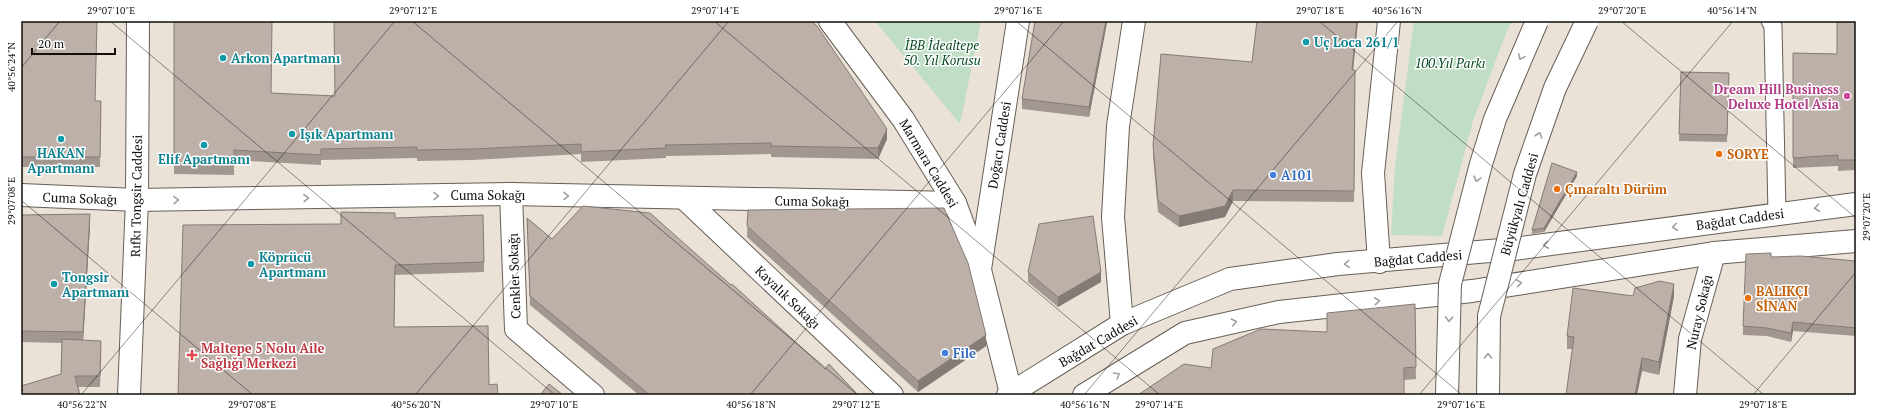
<svg xmlns="http://www.w3.org/2000/svg" width="1877" height="416" font-family="'PT Serif',serif">
  <style>
    .green { fill: #c0ddc5 }
    .lines { fill: none; stroke-linecap: round; stroke-linejoin: round }
    .lane-casing { stroke: #675f56; stroke-width: 19 }
    .street-casing { stroke: #675f56; stroke-width: 24 }
    .secondary-casing { stroke: #675f56; stroke-width: 24 }
    .primary-casing { stroke: #675f56; stroke-width: 24 }
    .lane { stroke: #fff; stroke-width: 17 }
    .street { stroke: #fff; stroke-width: 22 }
    .secondary { stroke: #fff; stroke-width: 22 }
    .primary { stroke: #fff; stroke-width: 22 }
    .highway-bridge-casing { stroke: #675f56; stroke-width: 24; stroke-linecap: butt }
    .highway-bridge { stroke: #fff; stroke-width: 22 }
    .wall { fill: #a29790 }
    .shaded-wall { fill: #847b76 }
    .building { fill: #bcb0a8; stroke: #847b76 }
    .oneway { stroke: #a09f9d }
    .ticks { fill: none; stroke: #110e0b; stroke-width: 1; stroke-opacity: 0.45 }
    .culture-dot { fill: #0f9aa8; stroke: #fff; stroke-width: 1.5 }
    .hotel-dot { fill: #d1479c; stroke: #fff; stroke-width: 1.5 }
    .food-dot { fill: #e8710a; stroke: #fff; stroke-width: 1.5 }
    .shop-dot { fill: #3f7fe0; stroke: #fff; stroke-width: 1.5 }
    .health-dot { fill: #e0444e; stroke: #fff; stroke-width: 1.5 }
    .labels { text-anchor: middle; dominant-baseline: central; stroke-width: 3; stroke-linejoin: round; paint-order: stroke }
    .culture-label { font-size: 13px; font-weight: bold; fill: #0d838f; stroke: #fff; text-anchor: start }
    .park-label { font-size: 13px; font-style: italic; fill: #064c23; stroke: #fff }
    .hotel-label { font-size: 13px; font-weight: bold; fill: #b23c85; stroke: #fff; text-anchor: end }
    .street-label { font-size: 13px; fill: #110e0b; stroke: #fff }
    .food-label { font-size: 13px; font-weight: bold; fill: #c56008; stroke: #fff; text-anchor: start }
    .shop-label { font-size: 13px; font-weight: bold; fill: #366cbe; stroke: #fff; text-anchor: start }
    .health-label { font-size: 13px; font-weight: bold; fill: #be3a42; stroke: #fff; text-anchor: start }
    .neatline { fill: none; stroke: #110e0b; stroke-width: 1.5 }
    .ticks-label { font-size: 10px; text-anchor: middle; fill: #110e0b }
  </style>
  <rect width="100%" height="100%" fill="#eae1d7"/>
  <g class="green">
    <path d="M875,21H981L960,124Z"/>
    <path d="M1414,21H1512L1506,33L1473,121L1442,236L1391,235L1395,166Z"/>
  </g>
  <g class="lines">
    <g class="lane-casing">
      <path id="lane" d="M1770,21L1773,26L1777,214"/>
    </g>
    <g class="street-casing">
      <g id="street">
        <path d="M830,21L903,119L955,203L980,270L1011,393"/>
        <path d="M511,194L516,329L593,395"/>
        <path d="M21,195L137,200L511,194L955,203"/>
        <path d="M685,199L892,395"/>
        <path d="M1379,262L1373,173L1389,21"/>
        <path d="M980,269L1018,21"/>
      </g>
    </g>
    <g class="secondary-casing">
      <g id="secondary">
        <path d="M1122,324L1113,217L1118,126L1134,21"/>
        <path d="M129,395L137,200L138,21"/>
        <path d="M1685,395L1690,339L1714,253"/>
      </g>
    </g>
    <g class="primary-casing">
      <g id="primary">
        <path d="M1008,395L1122,324L1230,279L1338,264L1513,249L1856,204"/>
        <path d="M1084,395L1185,333L1279,312L1472,291L1714,253L1856,241"/>
      </g>
    </g>
    <use href="#lane" class="lane"/>
    <use href="#street" class="street"/>
    <use href="#secondary" class="secondary"/>
    <use href="#primary" class="primary"/>
    <g class="highway-bridge-casing">
      <g id="highway-bridge">
        <path d="M1447,395L1450,284L1481,164L1495,119L1537,21"/>
        <path d="M1488,395L1489,316L1525,174L1555,88L1587,21"/>
      </g>
    </g>
    <use href="#highway-bridge" class="highway-bridge"/>
  </g>
  <g class="wall">
    <path d="M21,21L95,101H101L100,167H22V83H21Z"/>
    <path d="M174,21L271,93L887,139L878,159L771,157V154L666,156V158L581,162V154L472,160L417,161V158L321,160V165L234,160V175L174,174Z"/>
    <path d="M1107,21L1089,117L1022,109V99Z"/>
    <path d="M1257,21H1358L1353,70H1355L1354,202L1233,201L1225,217L1179,227L1158,212L1153,156V145L1252,62Z"/>
    <path d="M1856,21V170L1838,171V166L1793,168V53L1837,54Z"/>
    <path d="M1681,72L1729,73L1727,142L1679,141Z"/>
    <path d="M1577,176L1544,232L1532,234V230Z"/>
    <path d="M748,210L986,346L918,392L747,237Z"/>
    <path d="M21,215L90,225L83,340L101,352L100,387H78L61,374L62,343L21,342Z"/>
    <path d="M395,218L484,262V272L395,275L394,327L489,385L178,395L341,224Z"/>
    <path d="M527,218L552,239L825,369L858,395H639L530,305Z"/>
    <path d="M1771,257L1856,265V336L1793,331L1791,342L1767,336L1743,335V326Z"/>
    <path d="M1028,272L1101,282L1058,307L1028,282Z"/>
    <path d="M1633,296H1674L1659,375L1642,371L1573,349H1567V336Z"/>
    <path d="M1415,304L1416,379L1404,380L1211,368Z"/>
  </g>
  <g class="shaded-wall">
    <path d="M1106,21H1107V23L1089,117V107Z"/>
    <path d="M1357,21H1358L1352,80V70Z"/>
    <path d="M887,129V139L878,159V148Z"/>
    <path d="M1577,172V176L1544,232V228Z"/>
    <path d="M1233,190V201L1225,217L1179,227V216Z"/>
    <path d="M90,214V225L83,343V332Z"/>
    <path d="M1101,272V282L1058,307V297Z"/>
    <path d="M1674,284V296L1659,375V362Z"/>
    <path d="M1793,322V331L1791,342V333Z"/>
    <path d="M986,335V346L918,392V381Z"/>
    <path d="M1642,358V371L1637,395H1635Z"/>
  </g>
  <g class="building">
    <path d="M21,21H97L95,101H101L100,157H22V73H21Z"/>
    <path d="M174,21H272L271,93L335,96L334,21H811L817,26L887,129L878,148L771,146V143L665,145L666,148L581,152V144L472,149L417,150V147L321,149V155L234,150V165L174,164Z"/>
    <path d="M1035,21H1106L1089,107L1022,99Z"/>
    <path d="M1257,21H1357L1352,70H1355L1354,191L1233,190L1225,206L1179,216L1158,201L1153,145L1161,54L1252,62Z"/>
    <path d="M1837,21H1856V160H1838V155L1793,158V53L1837,54Z"/>
    <path d="M1681,72L1729,73L1727,135L1679,134Z"/>
    <path d="M1552,163L1577,172L1544,228L1532,230Z"/>
    <path d="M583,206L650,213L731,285L732,284L825,369L829,364L858,395H650L530,296L527,218L552,239Z"/>
    <path d="M944,208L968,263L986,335L918,381L747,226L748,210Z"/>
    <path d="M341,212L395,213V218L483,215L484,262L395,265L394,327L488,326L489,385L497,384L498,395H178L183,225L341,224Z"/>
    <path d="M90,214L83,332L21,331V215Z"/>
    <path d="M1093,216L1101,272L1058,297L1028,272L1039,224Z"/>
    <path d="M1771,253V257L1801,256L1855,261L1854,265H1856V328L1793,322L1791,333L1767,328L1743,326L1746,254Z"/>
    <path d="M1660,281L1674,284L1659,362L1642,358L1635,395H1566L1574,337L1567,336L1573,288L1633,296L1635,288Z"/>
    <path d="M1415,304L1416,367L1404,368V395H1138L1184,364L1211,368L1213,349L1261,329L1327,332V313Z"/>
    <path d="M62,339L101,341L100,376H75L80,395H21V386L61,374Z"/>
    <path d="M549,384L563,395H540Z"/>
  </g>
  <defs><path id="oneway-chevron" d="M-2-3.5L2.5 0L-2 3.5" fill="none" stroke-width="1.6" stroke-linecap="round" stroke-linejoin="round"/></defs>
  <g class="oneway">
    <use href="#oneway-chevron" transform="translate(1521 57) rotate(114)"/>
    <use href="#oneway-chevron" transform="translate(1539 135) rotate(-71)"/>
    <use href="#oneway-chevron" transform="translate(1477 179) rotate(105)"/>
    <use href="#oneway-chevron" transform="translate(436 196) rotate(-1)"/>
    <use href="#oneway-chevron" transform="translate(566 196) rotate(1)"/>
    <use href="#oneway-chevron" transform="translate(306 198) rotate(-1)"/>
    <use href="#oneway-chevron" transform="translate(176 200) rotate(-1)"/>
    <use href="#oneway-chevron" transform="translate(1817 208) rotate(173)"/>
    <use href="#oneway-chevron" transform="translate(1675 227) rotate(172)"/>
    <use href="#oneway-chevron" transform="translate(1546 245) rotate(172)"/>
    <use href="#oneway-chevron" transform="translate(1347 264) rotate(177)"/>
    <use href="#oneway-chevron" transform="translate(1519 283) rotate(-9)"/>
    <use href="#oneway-chevron" transform="translate(1377 301) rotate(-6)"/>
    <use href="#oneway-chevron" transform="translate(1449 319) rotate(92)"/>
    <use href="#oneway-chevron" transform="translate(1234 322) rotate(-13)"/>
    <use href="#oneway-chevron" transform="translate(1488 356) rotate(-89)"/>
    <use href="#oneway-chevron" transform="translate(1117 375) rotate(-31)"/>
  </g>
  <path class="ticks" d="M110,21L555,395M412,21L858,395M714,21L1160,395M1016,21L1462,395M1319,21L1764,395M1621,21L1856,218M21,68L60,21M21,200L253,395M81,395L395,21M415,395L729,21M750,395L1064,21M1084,395L1398,21M1419,395L1733,21M1753,395L1856,272"/>
  <g class="culture-dot">
    <circle cx="1306" cy="42" r="4"/>
    <circle cx="223" cy="58" r="4"/>
    <circle cx="292" cy="134" r="4"/>
    <circle cx="61" cy="139" r="4"/>
    <circle cx="204" cy="145" r="4"/>
    <circle cx="251" cy="264" r="4"/>
    <circle cx="54" cy="284" r="4"/>
  </g>
  <circle class="hotel-dot" cx="1847" cy="96" r="4"/>
  <g class="food-dot">
    <circle cx="1719" cy="154" r="4"/>
    <circle cx="1557" cy="189" r="4"/>
    <circle cx="1748" cy="298" r="4"/>
  </g>
  <g class="shop-dot">
    <circle cx="1273" cy="175" r="4"/>
    <circle cx="945" cy="353" r="4"/>
  </g>
  <path class="health-dot" d="M190 349h4v4h4v4h-4v4h-4v-4h-4v-4h4z"/>
  <g class="labels">
    <g class="culture-label">
      <text x="1314" y="42">Uç Loca 261/1</text>
      <text x="231" y="58">Arkon Apartmanı</text>
      <text x="300" y="134">Işık Apartmanı</text>
      <text x="61" y="153" text-anchor="middle">HAKAN<tspan x="61" dy="15">Apartmanı</tspan></text>
      <text x="204" y="159" text-anchor="middle">Elif Apartmanı</text>
      <text x="259" y="257">Köprücü<tspan x="259" dy="15">Apartmanı</tspan></text>
      <text x="62" y="277">Tongsir<tspan x="62" dy="15">Apartmanı</tspan></text>
    </g>
    <g class="park-label">
      <text x="942" y="45">İBB İdealtepe<tspan x="942" dy="15">50. Yıl Korusu</tspan></text>
      <text x="1450" y="63">100.Yıl Parkı</text>
    </g>
    <g class="hotel-label">
      <text x="1839" y="89">Dream Hill Business<tspan x="1839" dy="15">Deluxe Hotel Asia</tspan></text>
    </g>
    <g class="street-label">
      <text transform="translate(999 145) rotate(-81)">Doğacı Caddesi</text>
      <text transform="translate(929 163) rotate(59)">Marmara Caddesi</text>
      <text x="488" y="195">Cuma Sokağı</text>
      <text transform="translate(136 196) rotate(-89)">Rıfkı Tongsir Caddesi</text>
      <text transform="translate(80 198) rotate(2)">Cuma Sokağı</text>
      <text transform="translate(812 201) rotate(1)">Cuma Sokağı</text>
      <text transform="translate(1519 204) rotate(-74)">Büyükyalı Caddesi</text>
      <text transform="translate(1740 219) rotate(-8)">Bağdat Caddesi</text>
      <text transform="translate(1418 258) rotate(-5)">Bağdat Caddesi</text>
      <text transform="translate(514 276) rotate(-92)">Cenkler Sokağı</text>
      <text transform="translate(788 297) rotate(44)">Kayalık Sokağı</text>
      <text transform="translate(1699 312) rotate(-77)">Nuray Sokağı</text>
      <text transform="translate(1098 341) rotate(-30)">Bağdat Caddesi</text>
    </g>
    <g class="food-label">
      <text x="1727" y="154">SORYE</text>
      <text x="1565" y="189">Çınaraltı Dürüm</text>
      <text x="1756" y="291">BALIKÇI<tspan x="1756" dy="15">SİNAN</tspan></text>
    </g>
    <g class="shop-label">
      <text x="1281" y="175">A101</text>
      <text x="953" y="353">File</text>
    </g>
    <g class="health-label">
      <text x="201" y="348">Maltepe 5 Nolu Aile<tspan x="201" dy="15">Sağlığı Merkezi</tspan></text>
    </g>
  </g>
  <rect width="1877" height="416" fill="none" stroke="#ffffff" stroke-width="44"/>
  <path d="M32 48v6h83v-6" fill="none" stroke="#110e0b" stroke-width="2"/>
  <text x="38" y="48" font-size="12" fill="#110e0b" stroke="#ffffff" stroke-width="3" paint-order="stroke">20 m</text>
  <rect x="22" y="22" width="1833" height="372" class="neatline"/>
  <g class="ticks-label">
    <text x="111" y="14">29°07'10"E</text>
    <text x="413" y="14">29°07'12"E</text>
    <text x="715" y="14">29°07'14"E</text>
    <text x="1018" y="14">29°07'16"E</text>
    <text x="1320" y="14">29°07'18"E</text>
    <text x="1397" y="14">40°56'16"N</text>
    <text x="1622" y="14">29°07'20"E</text>
    <text x="1732" y="14">40°56'14"N</text>
    <text transform="translate(11 67) rotate(-90)" y="4">40°56'24"N</text>
    <text transform="translate(11 201) rotate(-90)" y="4">29°07'08"E</text>
    <text transform="translate(1866 217) rotate(-90)" y="4">29°07'20"E</text>
    <text x="82" y="408">40°56'22"N</text>
    <text x="252" y="408">29°07'08"E</text>
    <text x="416" y="408">40°56'20"N</text>
    <text x="554" y="408">29°07'10"E</text>
    <text x="751" y="408">40°56'18"N</text>
    <text x="856" y="408">29°07'12"E</text>
    <text x="1085" y="408">40°56'16"N</text>
    <text x="1159" y="408">29°07'14"E</text>
    <text x="1461" y="408">29°07'16"E</text>
    <text x="1763" y="408">29°07'18"E</text>
  </g>
</svg>
